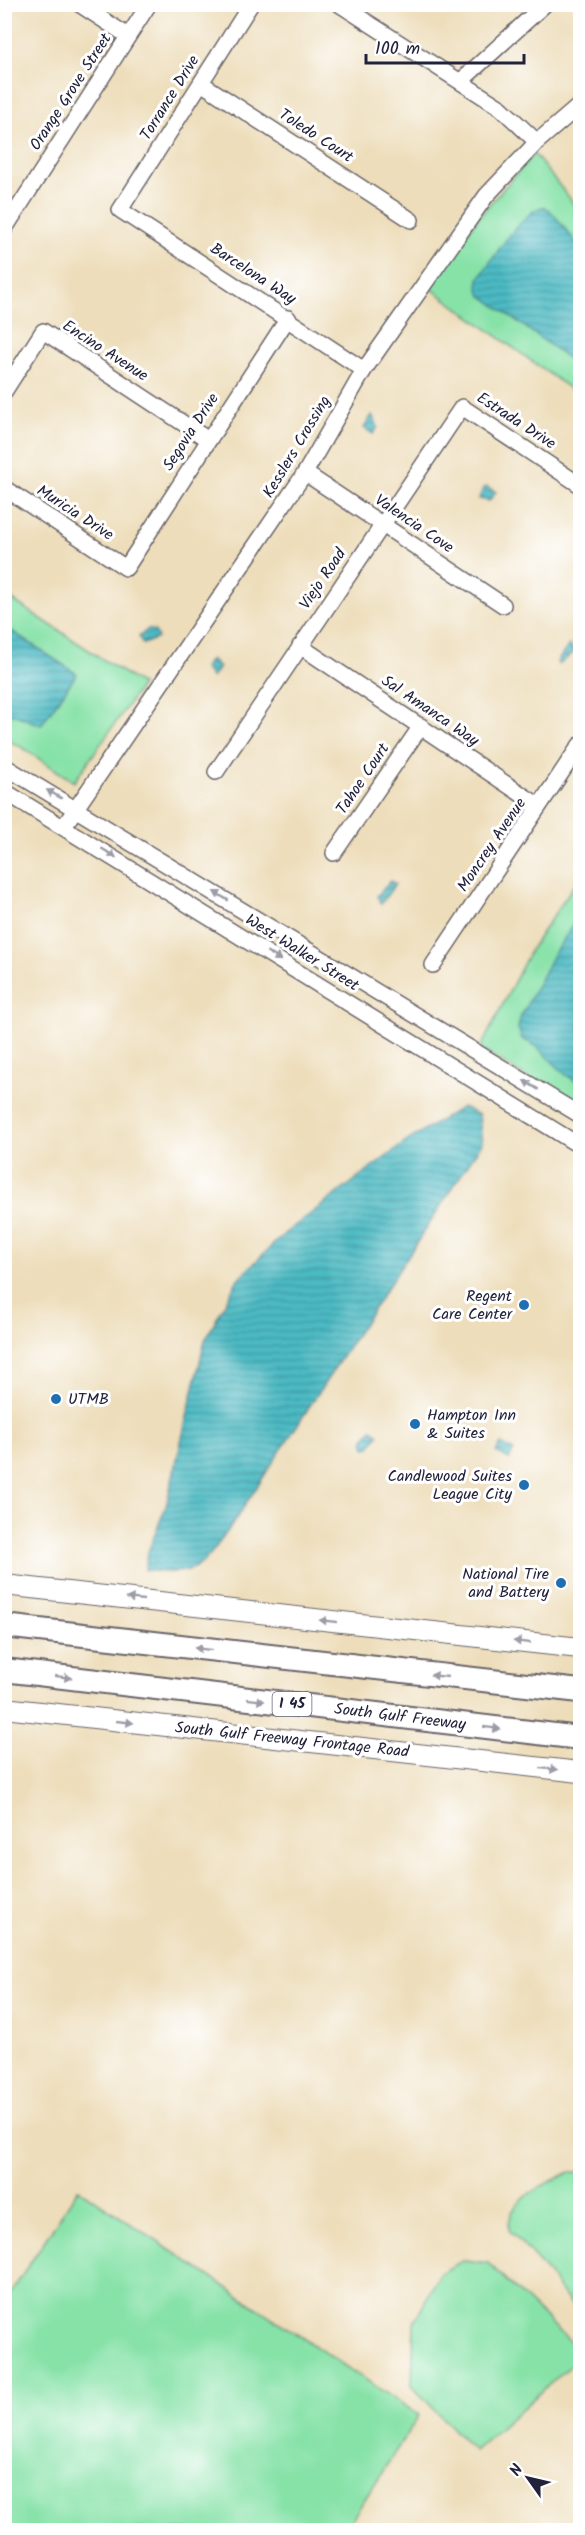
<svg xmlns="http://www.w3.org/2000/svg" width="585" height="2535" font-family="Kalam,sans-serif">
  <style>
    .green { fill: #87e2a8; stroke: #548272; stroke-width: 1.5 }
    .water { fill: url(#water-rules); stroke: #376e7f; stroke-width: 1.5 }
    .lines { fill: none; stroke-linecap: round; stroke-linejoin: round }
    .minor-casing { stroke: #696367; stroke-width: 18 }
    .major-casing { stroke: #696367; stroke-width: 22 }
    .highway-casing { stroke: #696367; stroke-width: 26 }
    .minor { stroke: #fff; stroke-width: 15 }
    .major { stroke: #fff; stroke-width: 20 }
    .highway { stroke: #fff; stroke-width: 22 }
    .oneway { fill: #9c9ca7 }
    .poi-dot { fill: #1f6fb2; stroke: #fff; stroke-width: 2 }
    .labels { text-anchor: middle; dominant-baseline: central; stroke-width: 6; stroke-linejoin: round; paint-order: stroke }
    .shield { fill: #fff; stroke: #646476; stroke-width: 1.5 }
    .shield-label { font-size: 15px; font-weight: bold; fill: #22223b }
    .street-label { font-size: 16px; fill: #22223b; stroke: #fff }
    .poi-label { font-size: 16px; fill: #22223b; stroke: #fff; text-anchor: end }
  </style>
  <defs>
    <pattern id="water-rules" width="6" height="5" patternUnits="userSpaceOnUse" patternTransform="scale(1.5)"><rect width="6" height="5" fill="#4cbac3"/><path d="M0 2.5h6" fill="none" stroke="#3f97a0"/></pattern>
  </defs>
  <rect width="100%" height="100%" fill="#fff"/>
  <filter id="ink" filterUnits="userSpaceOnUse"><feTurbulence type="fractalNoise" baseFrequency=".0167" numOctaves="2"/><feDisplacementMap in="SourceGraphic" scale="12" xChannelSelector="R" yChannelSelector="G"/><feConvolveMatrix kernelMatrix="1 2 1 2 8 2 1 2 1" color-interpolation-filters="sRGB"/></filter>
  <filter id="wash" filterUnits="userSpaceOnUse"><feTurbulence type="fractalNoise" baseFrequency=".008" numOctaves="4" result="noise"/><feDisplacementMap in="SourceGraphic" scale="24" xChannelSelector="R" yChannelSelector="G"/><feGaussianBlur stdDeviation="1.35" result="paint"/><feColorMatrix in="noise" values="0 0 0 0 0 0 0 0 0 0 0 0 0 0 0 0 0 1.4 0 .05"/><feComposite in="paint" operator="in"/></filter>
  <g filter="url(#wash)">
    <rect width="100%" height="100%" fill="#edddba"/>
    <g class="green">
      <path d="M534,154L580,211V396L429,287L479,216Z"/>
      <path d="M5,595L142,685L74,782L18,745L5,740Z"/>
      <path d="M580,876V1110L480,1049L531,949Z"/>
      <path d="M570,2172H580V2316L542,2266L509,2230C507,2197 545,2185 570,2172Z"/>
      <path d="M78,2189L419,2415L345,2530H5V2302Z"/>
      <path d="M464,2260L488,2263L577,2348L576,2361L474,2451L412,2386L414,2323L440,2273Z"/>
    </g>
    <g class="water">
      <path d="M543,207L550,210L580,247V367L481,295L478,288L479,278C492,260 522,211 543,207Z"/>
      <path d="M372,415L378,427L373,434L364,428Z"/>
      <path d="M487,487L496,492L489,501L479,499L483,488Z"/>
      <path d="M4,626L77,674L41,725L5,711Z"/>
      <path d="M148,629L155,631L158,638L143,644L139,637Z"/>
      <path d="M569,645L575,651L573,653L559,665L557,662Z"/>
      <path d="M211,659L219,667L212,678L204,668Z"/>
      <path d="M391,881L395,884L381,904L377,896Z"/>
      <path d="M580,915V1084L566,1075L536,1046L522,1039L518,1028L521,1016L553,955Z"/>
      <path d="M462,1107L479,1115L482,1143L232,1525C202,1566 200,1577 145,1570L148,1552L166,1506L205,1340L238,1279L285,1233L407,1141Z"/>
      <path d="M372,1429L379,1434L370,1447L366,1448L364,1440Z"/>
      <path d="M501,1444L514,1451L509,1459L496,1452Z"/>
    </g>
  </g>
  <g filter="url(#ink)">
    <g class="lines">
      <g class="minor-casing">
        <g id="minor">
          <path d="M79,4L128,36"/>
          <path d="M251,4L120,210L364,370"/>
          <path d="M339,4L501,108L537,142"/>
          <path d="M461,81L545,4"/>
          <path d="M201,83L411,220"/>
          <path d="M4,230L149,4"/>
          <path d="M4,392L43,331L207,439"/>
          <path d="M305,473L503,605"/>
          <path d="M4,488L126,568L288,318"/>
          <path d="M300,646L539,806"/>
          <path d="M4,766L580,1115"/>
          <path d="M216,772L462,407L580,485"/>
          <path d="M4,791L580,1146"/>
          <path d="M64,826L305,473L364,370L486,196L537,142L580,105"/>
          <path d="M334,853L421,726"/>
          <path d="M433,965L580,745"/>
        </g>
      </g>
      <g class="major-casing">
        <g id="major">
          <path d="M4,1585L580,1648"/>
          <path d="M4,1708L580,1772"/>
        </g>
      </g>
      <g class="highway-casing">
        <g id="highway">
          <path d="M4,1626L580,1691"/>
          <path d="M4,1670L580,1738"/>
        </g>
      </g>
      <use href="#minor" class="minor"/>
      <use href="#major" class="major"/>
      <use href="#highway" class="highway"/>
    </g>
    <defs><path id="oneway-solid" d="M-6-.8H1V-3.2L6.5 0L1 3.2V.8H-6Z" transform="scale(1.5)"/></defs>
    <g class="oneway">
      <use href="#oneway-solid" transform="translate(54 794) rotate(-150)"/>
      <use href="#oneway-solid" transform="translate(109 853) rotate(32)"/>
      <use href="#oneway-solid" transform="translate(221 896) rotate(-149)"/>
      <use href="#oneway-solid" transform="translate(274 956) rotate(32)"/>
      <use href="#oneway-solid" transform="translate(531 1085) rotate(-149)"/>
      <use href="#oneway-solid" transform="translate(135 1599) rotate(-174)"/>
      <use href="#oneway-solid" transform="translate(328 1621) rotate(-174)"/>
      <use href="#oneway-solid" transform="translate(522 1642) rotate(-174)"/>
      <use href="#oneway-solid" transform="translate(203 1649) rotate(-173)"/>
      <use href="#oneway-solid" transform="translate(439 1676) rotate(-174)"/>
      <use href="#oneway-solid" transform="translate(63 1677) rotate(7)"/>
      <use href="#oneway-solid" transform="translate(256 1700) rotate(7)"/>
      <use href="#oneway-solid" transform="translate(125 1722) rotate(6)"/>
      <use href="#oneway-solid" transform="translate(492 1728) rotate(7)"/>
      <use href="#oneway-solid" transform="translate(549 1769) rotate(6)"/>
    </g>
  </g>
  <g class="poi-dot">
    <circle cx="524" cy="1305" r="6"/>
    <circle cx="56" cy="1399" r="6"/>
    <circle cx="415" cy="1424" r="6"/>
    <circle cx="524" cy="1485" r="6"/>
    <circle cx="561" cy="1583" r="6"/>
  </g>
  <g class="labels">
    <rect class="shield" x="272.5" y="1692" width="39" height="24" rx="4.5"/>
    <g class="shield-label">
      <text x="292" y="1704">I 45</text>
    </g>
    <g class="street-label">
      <text transform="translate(71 92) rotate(-57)">Orange Grove Street</text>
      <text transform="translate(170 98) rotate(-58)">Torrance Drive</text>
      <text transform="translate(316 136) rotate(33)">Toledo Court</text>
      <text transform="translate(253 274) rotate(33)">Barcelona Way</text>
      <text transform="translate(105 351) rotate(33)">Encino Avenue</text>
      <text transform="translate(516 421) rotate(33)">Estrada Drive</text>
      <text transform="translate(191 432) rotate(-57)">Segovia Drive</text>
      <text transform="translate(297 447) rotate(-59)">Kesslers Crossing</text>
      <text transform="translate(75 513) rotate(33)">Muricia Drive</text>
      <text transform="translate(414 524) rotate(34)">Valencia Cove</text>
      <text transform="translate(323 579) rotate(-56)">Viejo Road</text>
      <text transform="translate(430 711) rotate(34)">Sal Amanca Way</text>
      <text transform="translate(363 779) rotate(-56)">Tahoe Court</text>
      <text transform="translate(492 845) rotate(-56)">Moncrey Avenue</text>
      <text transform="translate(302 953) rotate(32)">West Walker Street</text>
      <text transform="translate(400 1717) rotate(7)">South Gulf Freeway</text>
      <text transform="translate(292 1740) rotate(6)">South Gulf Freeway Frontage Road</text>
    </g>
    <g class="poi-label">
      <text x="512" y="1296">Regent<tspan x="512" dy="18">Care Center</tspan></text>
      <text x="68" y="1399" text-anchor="start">UTMB</text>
      <text x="427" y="1415" text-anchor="start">Hampton Inn<tspan x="427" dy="18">&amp; Suites</tspan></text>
      <text x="512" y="1476">Candlewood Suites<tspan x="512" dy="18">League City</tspan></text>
      <text x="549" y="1574">National Tire<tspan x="549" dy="18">and Battery</tspan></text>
    </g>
  </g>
  <rect width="585" height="2535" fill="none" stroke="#fff" stroke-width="24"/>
  <g transform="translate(528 2478) rotate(304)" stroke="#ffffff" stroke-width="4.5" paint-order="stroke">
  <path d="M0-4.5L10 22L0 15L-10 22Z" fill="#22223b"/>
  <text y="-9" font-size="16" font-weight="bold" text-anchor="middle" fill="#22223b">N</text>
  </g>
  <path d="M366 54v9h158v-9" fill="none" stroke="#22223b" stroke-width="3"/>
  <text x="375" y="54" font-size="18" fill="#22223b" stroke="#ffffff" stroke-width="4.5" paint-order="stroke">100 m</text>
</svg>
